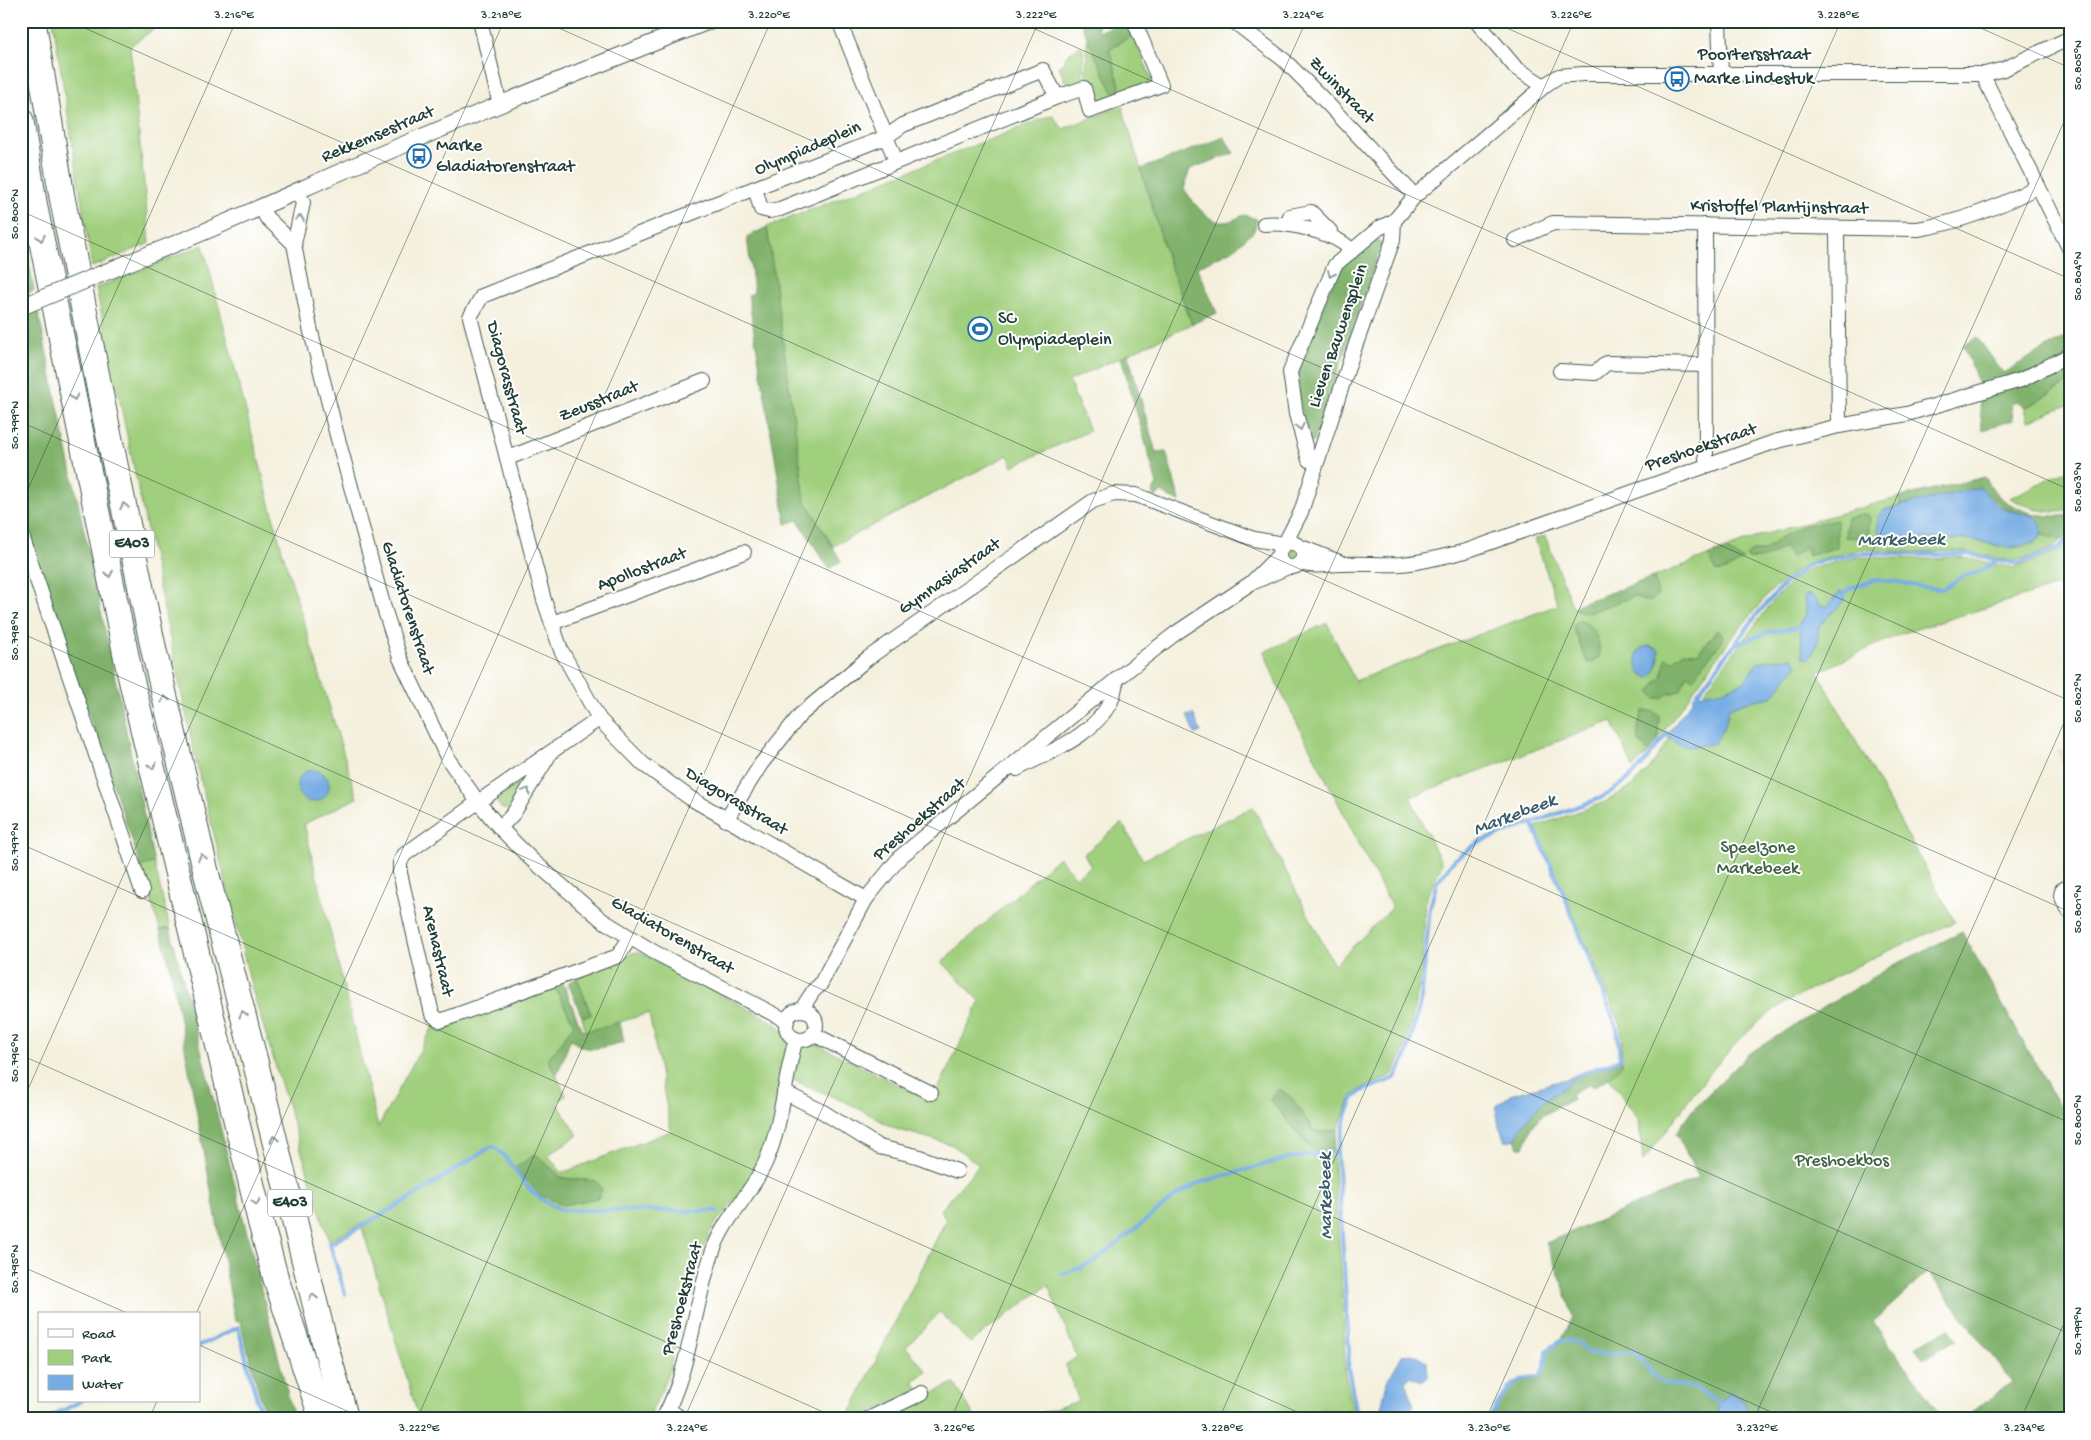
<svg xmlns="http://www.w3.org/2000/svg" width="2091" height="1440" font-family="'Gochi Hand',sans-serif">
  <style>
    .built { fill: #f3d4bf }
    .green { fill: #a0cf7d; stroke: #608658; fill-rule: evenodd }
    .forest { fill: #80b26c; stroke: #507850 }
    .water { fill: #75ace4; stroke: #4a748c }
    .lines { fill: none; stroke-linecap: round; stroke-linejoin: round }
    .stream { stroke: #75ace4; stroke-width: 4 }
    .minor-casing { stroke: #3f584d; stroke-width: 16 }
    .tertiary-casing { stroke: #3f584d; stroke-width: 18 }
    .motorway-casing { stroke: #3f584d; stroke-width: 27 }
    .minor { stroke: #fff; stroke-width: 14 }
    .tertiary { stroke: #fff; stroke-width: 16 }
    .motorway { stroke: #fff; stroke-width: 25 }
    .tertiary-bridge-casing { stroke: #3f584d; stroke-width: 18; stroke-linecap: butt }
    .tertiary-bridge { stroke: #fff; stroke-width: 16 }
    .oneway { stroke: #8f9e9a }
    .ticks { fill: none; stroke: #1f3d34; stroke-width: 1; stroke-opacity: 0.45 }
    .labels { text-anchor: middle; dominant-baseline: central; stroke-width: 4; stroke-linejoin: round; paint-order: stroke }
    .shield { fill: #fff; stroke: #627771; stroke-width: 1 }
    .shield-label { font-size: 16px; font-weight: bold; fill: #1f3d34 }
    .street-label { font-size: 18px; fill: #1f3d34; stroke: #fff }
    .poi-label { font-size: 18px; fill: #1f3d34; stroke: #fff; text-anchor: start }
    .park-label { font-size: 18px; fill: #3f6246; stroke: #fff }
    .water-label { font-size: 19px; font-style: italic; fill: #395e69; stroke: #fff }
    .neatline { fill: none; stroke: #1f3d34; stroke-width: 2 }
    .ticks-label { font-size: 12px; text-anchor: middle; fill: #1f3d34 }
  </style>
  <rect width="100%" height="100%" fill="#fff"/>
  <filter id="ink" filterUnits="userSpaceOnUse"><feTurbulence type="fractalNoise" baseFrequency=".02" numOctaves="2"/><feDisplacementMap in="SourceGraphic" scale="10" xChannelSelector="R" yChannelSelector="G"/><feConvolveMatrix kernelMatrix="1 2 1 2 8 2 1 2 1" color-interpolation-filters="sRGB"/></filter>
  <filter id="wash" filterUnits="userSpaceOnUse"><feTurbulence type="fractalNoise" baseFrequency=".0096" numOctaves="4" result="noise"/><feDisplacementMap in="SourceGraphic" scale="20" xChannelSelector="R" yChannelSelector="G"/><feGaussianBlur stdDeviation="1.12" result="paint"/><feColorMatrix in="noise" values="0 0 0 0 0 0 0 0 0 0 0 0 0 0 0 0 0 1.4 0 .05"/><feComposite in="paint" operator="in"/></filter>
  <g filter="url(#wash)">
    <rect width="100%" height="100%" fill="#f4f0dd"/>
    <path class="built" d="M2070,747V783L2057,751Z"/>
    <g class="green">
      <path d="M53,21H165L130,46L150,243L92,267Z"/>
      <path d="M1132,35L1152,79L1149,84L1099,102L1094,99L1086,76L1087,38L1113,92L1120,85L1109,49Z"/>
      <path d="M1079,46L1083,48V80L1067,87L1059,66L1066,60L1065,57Z"/>
      <path d="M1122,106L1168,260L1192,324L1069,381L1089,431L1013,466L1008,455L833,546L805,500L767,227L1052,115L1063,129Z"/>
      <path d="M203,245L282,550L357,798L304,824L378,1127L434,1025C446,1031 536,993 554,986L574,1024L556,1050L547,1058L566,1095L557,1103L578,1135L548,1155L562,1173L671,1131L649,1013L597,1029L586,1031L582,1017L591,1014L577,978L633,953L638,952L650,957L775,1023L782,1029L788,1039L772,1125L760,1165L727,1210L717,1221L709,1235L696,1272L694,1286L680,1321L670,1368L662,1389L648,1419H419L361,1224L329,1241L252,989L195,757L96,288ZM536,1154L562,1178L596,1181L540,1195Z"/>
      <path d="M2070,382V404L2028,421L2025,408Z"/>
      <path d="M2070,468V510C2051,516 2027,507 2010,498Z"/>
      <path d="M1900,497L1901,505L1884,510C1902,519 1921,531 1941,537C1949,540 1959,538 1968,539C1986,542 2030,558 2041,535L2062,538L2054,547L2032,557L2012,561L1969,552L1950,551L1917,553L1862,549L1810,562L1789,576L1769,593L1730,640L1649,752L1633,768L1612,721L1410,797L1442,864L1426,899L1421,971L1415,1009L1403,1053L1392,1075L1357,1091L1351,1097L1338,1129L1325,1132L1314,1131L1310,1124L1315,1153L1333,1151L1344,1324L1345,1373L1354,1413L1333,1419H1022L1079,1401L1065,1365L1077,1357L1048,1285L970,1343L940,1312L906,1347L927,1372L913,1381L919,1390L857,1419H847L946,1220L940,1210L979,1165L953,1145L896,1129L850,1104L793,1080L802,1047L807,1044L818,1045L932,1102L980,1001L942,962L1059,857L1076,877L1091,866L1084,854L1122,823L1143,860L1253,807L1334,965L1392,908L1277,684L1264,652L1327,623L1355,681L1558,605L1535,539L1545,536L1573,608L1762,535Z"/>
      <path d="M2068,540L2070,541V582L1900,634L1818,672L1955,922C1907,942 1860,963 1814,988C1796,997 1777,1006 1762,1019C1715,1059 1680,1113 1643,1162L1639,1120L1609,1078L1622,1065L1621,1025L1535,827L1605,802L1632,786L1649,769L1688,713L1774,600L1794,579L1812,568L1857,557L1929,559L1958,557L2015,568L2055,553Z"/>
      <circle cx="1291" cy="555" r="7"/>
      <path d="M527,777L508,809H502L497,803L500,796Z"/>
      <path d="M154,863L170,928L160,930L141,866Z"/>
      <path d="M954,1383L976,1419H878Z"/>
    </g>
    <g class="forest">
      <path d="M1081,21H1096L1099,31L1127,22L1132,35L1109,49L1120,85L1119,90L1113,92L1087,38Z"/>
      <path d="M1224,137L1234,153L1190,169L1184,189C1194,202 1207,224 1226,222C1232,221 1239,217 1244,215L1257,219L1254,231L1234,249L1197,267L1217,313L1192,324L1168,260L1141,169Z"/>
      <path d="M21,216L34,290L21,296Z"/>
      <path d="M767,227L805,500L841,561L829,569L798,520L786,524L748,295L754,293L747,237Z"/>
      <path d="M1376,239L1382,243L1313,443L1307,439L1296,381L1303,353L1338,268Z"/>
      <path d="M38,312L154,863L141,866L34,557L21,512V318Z"/>
      <path d="M2070,334V382L2025,408L2017,402L2011,404L2013,420L1982,430L1978,382L1963,346L1977,337L2003,373Z"/>
      <path d="M1128,354L1156,453L1166,452L1180,501L1170,498L1162,492L1156,497L1152,492L1157,484L1121,357Z"/>
      <path d="M1985,477C1989,483 1993,491 1999,496C2016,512 2048,519 2070,515V541L2041,535V533L2031,515C2003,511 2000,507 1981,487L1955,495L1901,505L1900,497Z"/>
      <path d="M1866,514L1870,517L1868,538L1845,537L1847,518Z"/>
      <path d="M1837,520V547L1808,556L1806,546L1792,558L1784,547C1772,555 1763,561 1748,559L1746,556L1752,551H1764L1783,536L1803,526Z"/>
      <path d="M1726,549L1739,558L1743,559C1736,565 1726,572 1717,572L1709,556Z"/>
      <path d="M1654,577L1658,595L1652,601H1645L1635,596L1588,613L1577,610L1576,606L1581,603Z"/>
      <path d="M1581,621C1595,625 1601,644 1599,657L1593,662L1587,663L1573,627L1576,622Z"/>
      <path d="M1717,630L1725,637L1693,679L1687,675L1680,691L1667,694L1663,698H1656L1650,693L1656,682L1662,678L1666,658L1672,661L1684,652L1698,653Z"/>
      <path d="M1643,711H1652L1659,715L1658,740L1649,752C1633,740 1637,727 1643,711Z"/>
      <path d="M170,928L294,1419H266L240,1321H235L170,966L160,930Z"/>
      <path d="M1962,932L2070,1126V1419H1963L2012,1382L1928,1272L1873,1322L1944,1419H1746C1751,1410 1746,1403 1739,1396L1717,1412L1721,1419H1491C1503,1393 1510,1381 1540,1376L1545,1367L1546,1351L1561,1341L1573,1317L1562,1282L1546,1243L1699,1178L1676,1133L1693,1109L1748,1054L1888,968Z"/>
      <path d="M577,978L591,1015L582,1017L568,983Z"/>
      <path d="M563,983L581,1028L586,1031L620,1022L624,1042C605,1046 583,1056 571,1038L557,1075L547,1058L556,1050L574,1024L554,986Z"/>
      <path d="M1622,1061V1065L1609,1078L1593,1087L1589,1084L1571,1095L1573,1099C1561,1106 1540,1114 1533,1126C1528,1133 1529,1141 1523,1147H1518L1515,1139C1523,1124 1533,1109 1547,1099C1557,1091 1566,1089 1573,1077Z"/>
      <path d="M1280,1089L1292,1098L1314,1131L1325,1132L1338,1129L1333,1151L1315,1153L1270,1100L1275,1092Z"/>
      <path d="M536,1154L562,1178L596,1181L602,1190L598,1198L564,1205L540,1195L515,1168Z"/>
      <path d="M1949,1328L1957,1339L1923,1359L1915,1347Z"/>
    </g>
    <g class="water">
      <path d="M1981,487C1986,493 1993,503 2000,507C2016,517 2049,508 2040,538L2032,543L2009,548L1966,539H1885L1878,531V516L1884,510Z"/>
      <path d="M1841,590L1846,599L1819,626L1817,646L1810,658L1803,657L1799,623C1808,615 1807,609 1803,598L1807,594L1815,597L1820,605L1828,606Z"/>
      <path d="M1649,646L1659,650C1659,661 1658,671 1649,678L1639,672C1635,660 1634,647 1649,646Z"/>
      <path d="M1792,657L1797,665L1772,697L1749,701L1729,708L1726,723L1715,743C1694,748 1683,749 1666,736L1697,694L1720,691L1744,682L1758,662Z"/>
      <path d="M1193,714L1201,732L1195,734L1187,716Z"/>
      <circle cx="313" cy="786" r="16"/>
      <path d="M1573,1077C1566,1089 1557,1091 1547,1099C1533,1109 1523,1124 1515,1139L1505,1142L1496,1115L1497,1105L1510,1095Z"/>
      <path d="M1411,1354L1419,1356L1427,1362L1428,1377L1422,1382L1410,1376L1406,1381L1414,1406L1404,1415L1396,1417L1382,1408C1383,1387 1392,1371 1403,1355Z"/>
      <path d="M1730,1392L1744,1401L1749,1414L1746,1419H1721L1717,1412L1718,1403Z"/>
    </g>
    <g class="lines">
      <g class="stream">
        <path d="M1842,598L1849,589L1875,580L1899,582L1921,587L1942,589L1964,576L1979,572L1996,561"/>
        <path d="M1735,644L1766,633L1803,626"/>
        <path d="M1694,698L1759,612L1785,583L1812,563L1862,553L1921,555L1967,554L2017,564L2058,549L2070,535"/>
        <path d="M1532,823L1562,890L1617,1028L1620,1059L1573,1077"/>
        <path d="M346,1235L414,1196L492,1146C507,1154 515,1172 526,1185C535,1197 547,1204 561,1210L718,1211"/>
        <path d="M344,1236L330,1244L345,1294"/>
        <path d="M1062,1274L1081,1268L1098,1259L1176,1196L1198,1183L1288,1158L1337,1152"/>
        <path d="M199,1346L238,1327L262,1419"/>
        <path d="M46,1419L81,1401"/>
        <path d="M1358,1419L1348,1368L1349,1350L1337,1152L1347,1113L1353,1099L1360,1092L1395,1078L1406,1056L1421,1002L1430,907L1437,882L1455,859L1479,842L1601,798C1634,779 1645,763 1667,733"/>
        <path d="M1490,1419C1496,1405 1508,1384 1524,1379C1529,1377 1535,1377 1540,1377L1545,1367L1546,1351L1561,1341H1576L1590,1353L1604,1355L1633,1352L1640,1357L1654,1376L1662,1383L1696,1388L1718,1403"/>
      </g>
    </g>
  </g>
  <g filter="url(#ink)">
    <g class="lines">
      <g class="minor-casing">
        <g id="minor">
          <path d="M480,21L500,105"/>
          <path d="M839,21L896,161"/>
          <path d="M1233,21L1284,60L1328,104L1415,196"/>
          <path d="M1476,21L1516,68L1544,86"/>
          <path d="M1719,21L1721,74"/>
          <path d="M1985,74L1986,82L2070,250"/>
          <path d="M1057,97L1043,70L903,125L886,137L755,188L761,209L769,211L780,209L1057,97L1084,88L1090,111L1161,85L1134,21"/>
          <path d="M755,188L482,296L470,317L544,600L561,650L599,719L643,764L690,798L866,899"/>
          <path d="M298,192L303,203L294,244L310,328L335,428L384,608L400,658L448,759L478,802L500,828L531,859L602,920L654,952L787,1021"/>
          <path d="M262,208L266,217L294,244"/>
          <path d="M1264,224C1287,221 1337,233 1352,251"/>
          <path d="M1287,224L1290,216L1311,212L1330,231L1329,236"/>
          <path d="M1705,225L1706,458L1709,464"/>
          <path d="M1837,228L1839,426"/>
          <path d="M1515,240L1553,223L1918,229C1961,222 2000,207 2038,186"/>
          <path d="M1560,371L1595,373L1607,363L1704,365"/>
          <path d="M508,458L704,381"/>
          <path d="M1316,462L1309,460L1296,414L1290,372L1335,265L1379,228L1394,221L1415,196L1548,83L1559,76L1583,74H1985L2004,69L2070,38"/>
          <path d="M21,533L142,891"/>
          <circle cx="1291" cy="555" r="12"/>
          <path d="M1285,543L1301,512L1351,358L1393,240L1394,221"/>
          <path d="M1301,547L1342,563"/>
          <path d="M1300,563C1318,568 1326,564 1342,564C1362,563 1382,565 1401,564C1423,562 1445,556 1466,551L1774,442L1839,426L1907,414L2021,380L2070,355"/>
          <path d="M1254,582L1288,567"/>
          <path d="M552,623L744,552"/>
          <path d="M599,719L478,802L404,855L400,863V873L432,1014L440,1021L618,956L630,938"/>
          <path d="M1017,769C1050,751 1093,737 1111,701C1114,694 1115,686 1117,679"/>
          <path d="M726,820L761,764L800,715L868,658L1093,501L1114,494L1136,495L1254,539L1283,544"/>
          <path d="M500,828L513,814L548,757"/>
          <path d="M2070,886L2062,890L2061,896L2070,912"/>
          <path d="M801,1010L814,990L820,985L866,899L900,857L1128,670L1176,633L1251,583L1278,556"/>
          <circle cx="801" cy="1025" r="15"/>
          <path d="M813,1034L931,1093"/>
          <path d="M784,1092L823,1112L879,1147L917,1156L957,1171"/>
          <path d="M668,1409L682,1419"/>
          <path d="M663,1419C692,1366 693,1304 714,1248C726,1216 753,1192 766,1161C783,1122 784,1079 796,1039"/>
          <path d="M868,1419L922,1393"/>
        </g>
      </g>
      <g class="tertiary-casing">
        <path id="tertiary" d="M152,253C237,220 319,180 403,145C504,102 606,61 709,21"/>
      </g>
      <g class="motorway-casing">
        <g id="motorway">
          <path d="M33,21L62,197L102,402L154,651L206,872L255,1061L325,1344L346,1419"/>
          <path d="M21,121L35,208L129,670L261,1224L276,1279L322,1419"/>
        </g>
      </g>
      <use href="#minor" class="minor"/>
      <use href="#tertiary" class="tertiary"/>
      <use href="#motorway" class="motorway"/>
      <g class="tertiary-bridge-casing">
        <path id="tertiary-bridge" d="M21,307L152,253"/>
      </g>
      <use href="#tertiary-bridge" class="tertiary-bridge"/>
    </g>
    <defs><path id="oneway-chevron" d="M-2-3.5L2.5 0L-2 3.5" fill="none" stroke-width="1.6" stroke-linecap="round" stroke-linejoin="round" transform="scale(1.25)"/></defs>
    <g class="oneway">
      <use href="#oneway-chevron" transform="translate(300 218) rotate(-80)"/>
      <use href="#oneway-chevron" transform="translate(41 238) rotate(79)"/>
      <use href="#oneway-chevron" transform="translate(1331 274) rotate(114)"/>
      <use href="#oneway-chevron" transform="translate(74 397) rotate(79)"/>
      <use href="#oneway-chevron" transform="translate(1300 427) rotate(77)"/>
      <use href="#oneway-chevron" transform="translate(124 506) rotate(-102)"/>
      <use href="#oneway-chevron" transform="translate(109 574) rotate(79)"/>
      <use href="#oneway-chevron" transform="translate(165 699) rotate(-103)"/>
      <use href="#oneway-chevron" transform="translate(152 766) rotate(77)"/>
      <use href="#oneway-chevron" transform="translate(527 791) rotate(-59)"/>
      <use href="#oneway-chevron" transform="translate(202 857) rotate(-103)"/>
      <use href="#oneway-chevron" transform="translate(243 1014) rotate(-105)"/>
      <use href="#oneway-chevron" transform="translate(274 1139) rotate(-104)"/>
      <use href="#oneway-chevron" transform="translate(256 1202) rotate(77)"/>
      <use href="#oneway-chevron" transform="translate(313 1297) rotate(-104)"/>
    </g>
  </g>
  <path class="ticks" d="M69,21L2070,912M543,21L2070,701M1017,21L2070,490M1491,21L2070,279M1965,21L2070,68M21,211L2070,1123M21,422L2070,1334M21,505L236,21M21,633L1787,1419M21,844L1313,1419M21,1055L839,1419M21,1105L504,21M21,1266L129,1314M196,1314L771,21M199,1345L365,1419M149,1419L157,1401M417,1419L1039,21M684,1419L1306,21M951,1419L1574,21M1219,1419L1841,21M1486,1419L2070,108M1754,1419L2070,709M2021,1419L2070,1310"/>
  <defs>
    <g id="bus-ring" transform="scale(1.25)"><circle r="9.5" fill="#fff" stroke="#1f6fb2" stroke-width="1.5"/><path d="M-5-6H5V4H4V6H2V4H-2V6H-4V4H-5ZM-3.5-4V0h7V-4ZM-3.5 1.2v1.5H-2V1.2ZM2 1.2v1.5H3.5V1.2Z" fill="#1f6fb2"/></g>
    <g id="stadium-ring" transform="scale(1.25)"><circle r="9.5" fill="#fff" stroke="#1f6fb2" stroke-width="1.5"/><path d="M0-5a6.5 5 0 1 0 0 10a6.5 5 0 1 0 0-10ZM-3.5-1.8h7v3.6h-7Z" fill="#1f6fb2"/></g>
  </defs>
  <g fill-rule="evenodd">
    <use href="#bus-ring" x="1677" y="79"/>
    <use href="#bus-ring" x="419" y="156"/>
    <use href="#stadium-ring" x="980" y="329"/>
  </g>
  <g class="labels">
    <g class="shield">
      <rect x="109.5" y="530.5" width="45" height="27" rx="4"/>
      <rect x="267.5" y="1189.5" width="45" height="27" rx="4"/>
    </g>
    <g class="shield-label">
      <text x="132" y="544">E403</text>
      <text x="290" y="1203">E403</text>
    </g>
    <g class="street-label">
      <text x="1754" y="55">Poortersstraat</text>
      <text transform="translate(1341 91) rotate(46)">Zwinstraat</text>
      <text transform="translate(378 135) rotate(-23)">Rekkemsestraat</text>
      <text transform="translate(808 149) rotate(-23)">Olympiadeplein</text>
      <text transform="translate(1779 208) rotate(1)">Kristoffel Plantijnstraat</text>
      <text transform="translate(1339 336) rotate(-71)">Lieven Bauwensplein</text>
      <text transform="translate(506 378) rotate(75)">Diagorasstraat</text>
      <text transform="translate(599 402) rotate(-22)">Zeusstraat</text>
      <text transform="translate(1701 448) rotate(-19)">Preshoekstraat</text>
      <text transform="translate(642 570) rotate(-21)">Apollostraat</text>
      <text transform="translate(950 577) rotate(-35)">Gymnasiastraat</text>
      <text transform="translate(407 608) rotate(72)">Gladiatorenstraat</text>
      <text transform="translate(736 802) rotate(31)">Diagorasstraat</text>
      <text transform="translate(920 820) rotate(-41)">Preshoekstraat</text>
      <text transform="translate(672 936) rotate(30)">Gladiatorenstraat</text>
      <text transform="translate(437 951) rotate(77)">Arenastraat</text>
      <text transform="translate(683 1299) rotate(-75)">Preshoekstraat</text>
    </g>
    <g class="poi-label">
      <text x="1694" y="79">Marke Lindestuk</text>
      <text x="436" y="146">Marke<tspan x="436" dy="21">Gladiatorenstraat</tspan></text>
      <text x="998" y="319">SC<tspan x="998" dy="21">Olympiadeplein</tspan></text>
    </g>
    <g class="park-label">
      <text x="1758" y="848">Speelzone<tspan x="1758" dy="21">Markebeek</tspan></text>
      <text x="1842" y="1161">Preshoekbos</text>
    </g>
    <g class="water-label">
      <text transform="translate(1901 541) rotate(-1)">Markebeek</text>
      <text transform="translate(1515 816) rotate(-21)">Markebeek</text>
      <text transform="translate(1327 1196) rotate(-91)">Markebeek</text>
    </g>
  </g>
  <rect width="2091" height="1440" fill="none" stroke="#fff" stroke-width="55"/>
  <rect x="38" y="1312" width="162" height="90" fill="#ffffff" stroke="#a5b1ae"/>
  <rect x="48" y="1329" width="25" height="8" fill="#ffffff" stroke="#a5b1ae"/>
  <text x="82" y="1338" font-size="15" fill="#1f3d34">Road</text>
  <rect x="48" y="1350" width="25" height="15" fill="#a0cf7d" stroke="#a5b1ae"/>
  <text x="82" y="1362" font-size="15" fill="#1f3d34">Park</text>
  <rect x="48" y="1375" width="25" height="15" fill="#75ace4" stroke="#a5b1ae"/>
  <text x="82" y="1388" font-size="15" fill="#1f3d34">Water</text>
  <rect x="28" y="28" width="2036" height="1384" class="neatline"/>
  <g class="ticks-label">
    <text x="234" y="18">3.216°E</text>
    <text x="501" y="18">3.218°E</text>
    <text x="769" y="18">3.220°E</text>
    <text x="1036" y="18">3.222°E</text>
    <text x="1303" y="18">3.224°E</text>
    <text x="1571" y="18">3.226°E</text>
    <text x="1838" y="18">3.228°E</text>
    <text transform="translate(2077 65) rotate(-90)" y="4">50.805°N</text>
    <text transform="translate(14 214) rotate(-90)" y="4">50.800°N</text>
    <text transform="translate(2077 276) rotate(-90)" y="4">50.804°N</text>
    <text transform="translate(14 425) rotate(-90)" y="4">50.799°N</text>
    <text transform="translate(2077 487) rotate(-90)" y="4">50.803°N</text>
    <text transform="translate(14 636) rotate(-90)" y="4">50.798°N</text>
    <text transform="translate(2077 698) rotate(-90)" y="4">50.802°N</text>
    <text transform="translate(14 847) rotate(-90)" y="4">50.797°N</text>
    <text transform="translate(2077 909) rotate(-90)" y="4">50.801°N</text>
    <text transform="translate(14 1058) rotate(-90)" y="4">50.796°N</text>
    <text transform="translate(2077 1120) rotate(-90)" y="4">50.800°N</text>
    <text transform="translate(14 1269) rotate(-90)" y="4">50.795°N</text>
    <text transform="translate(2077 1331) rotate(-90)" y="4">50.799°N</text>
    <text x="419" y="1431">3.222°E</text>
    <text x="687" y="1431">3.224°E</text>
    <text x="954" y="1431">3.226°E</text>
    <text x="1222" y="1431">3.228°E</text>
    <text x="1489" y="1431">3.230°E</text>
    <text x="1757" y="1431">3.232°E</text>
    <text x="2024" y="1431">3.234°E</text>
  </g>
</svg>
